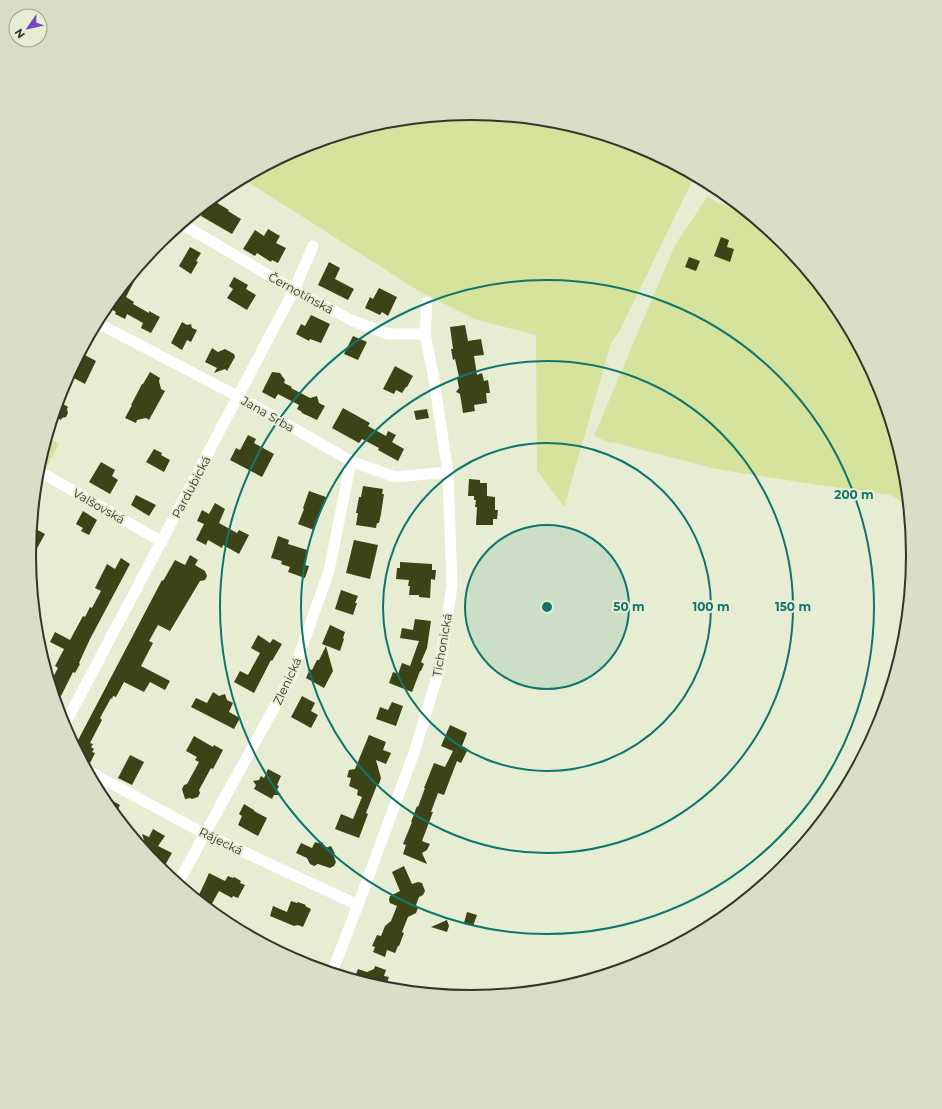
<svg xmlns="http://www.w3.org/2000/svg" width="942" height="1109" font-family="Montserrat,sans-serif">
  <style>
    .green { fill: #d5e39c }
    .building { fill: #3c4417 }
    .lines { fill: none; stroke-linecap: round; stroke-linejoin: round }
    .minor { stroke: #fff; stroke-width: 11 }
    .ring { fill: none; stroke: #0f766e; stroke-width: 2 }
    .labels { text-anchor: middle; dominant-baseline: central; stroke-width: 4; stroke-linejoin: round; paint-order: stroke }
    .street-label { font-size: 12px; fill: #33362b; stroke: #e7edd3 }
    .rim { fill: none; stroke: #33362b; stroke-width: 2 }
    .centre { fill: #0f766e; stroke: #e7edd3; stroke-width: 2 }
    .ring-label { font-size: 12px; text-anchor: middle; font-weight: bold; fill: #0f766e; stroke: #e7edd3; stroke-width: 4; stroke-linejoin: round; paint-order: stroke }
  </style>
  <rect width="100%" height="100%" fill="#e7edd3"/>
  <g class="green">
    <path d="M471,113L557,121L640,146L695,175L620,330L611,343L564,507L537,470L536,335L477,320L417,290L242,178L302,146L385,121Z"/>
    <path d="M708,196L716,202L723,205L752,216L784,242L839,309L879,386L905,468L909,512L900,501L890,495L812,484L716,469L616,443L608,442L594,436L675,245Z"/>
    <path d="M47,437L59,444L46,469L39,464Z"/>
  </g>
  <g class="building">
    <path d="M211,199L222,206L229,210L228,211L241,219L232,234L201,216Z"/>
    <path d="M268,229L280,236L276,243L286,248L278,263L272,260L271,262L257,253L255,256L243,249L255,230L264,236Z"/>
    <path d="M721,237L729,240L727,247L734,249L730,262L714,256Z"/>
    <path d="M190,247L201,253L196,261L198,262L191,274L179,266Z"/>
    <path d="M689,257L700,261L696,271L685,267Z"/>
    <path d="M329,262L340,268L335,279L354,289L348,300L318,285Z"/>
    <path d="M136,270L139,272L126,297L134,302L133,304L149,313V311L160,317L151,333L141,328L143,323L127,314L125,319L115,314L116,312L106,306Z"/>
    <path d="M234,277L248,285L246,289L256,295L247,310L227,298L233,289L229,286Z"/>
    <path d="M379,288L397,297L388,316L382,312L380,315L365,308L370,297L373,299Z"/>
    <path d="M311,315L330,324L321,343L310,339L309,341L296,334L301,324L305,326Z"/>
    <path d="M182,322L187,325L191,324L192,328L197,330L191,342L187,340L182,350L171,343Z"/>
    <path d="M465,325L468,341L481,339L484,355L474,356L477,375L482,373L484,381L488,380L490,393H486L487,403L474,405L475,411L463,413L460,394L456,392L459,388L457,378L459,377L455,359L453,360L451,349H453L450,327Z"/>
    <path d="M353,336L367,342L358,360L344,354Z"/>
    <path d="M212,348L218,352L225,349L234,354L235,357L227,371L225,369L214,373L217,368L205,362Z"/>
    <path d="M83,354L96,361L85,384L68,375L74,365L77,366Z"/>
    <path d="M395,366L413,376L407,387H406L402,393L396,390L394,394L383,389Z"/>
    <path d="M150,372L160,378L159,381L161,389L165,391L149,420L146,418L137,420L136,423L125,418L132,405H131L142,384H143Z"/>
    <path d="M272,372L280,373L285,380L284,383L292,387L291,388L310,398L317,396L319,403L325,406L317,420L302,413V412L297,409L299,405L278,394L275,399L262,392Z"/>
    <path d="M58,401L68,407L67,409L68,413L66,417L62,418L61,420L53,416Z"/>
    <path d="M343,408L370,423L368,426L386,436L388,431L396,435L392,442L404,449L398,461L378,450L379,448L362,439L359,443L332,428Z"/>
    <path d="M427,409L429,418L416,420L414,411Z"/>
    <path d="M248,435L256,439L254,443L274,454L262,477L230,460L236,448L240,450Z"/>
    <path d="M154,449L162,453L161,455L170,460L164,472L146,462Z"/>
    <path d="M101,462L115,470L112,476L118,480L110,494L89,482Z"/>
    <path d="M469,479L480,480V483H487V496L495,497V510H498L497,519H493V525H476L477,507H475L476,500H474V496H468Z"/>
    <path d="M363,486L383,489L382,494H384L381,514L379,523H377L376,528L356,525L358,513H356L359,497H361Z"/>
    <path d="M309,491L326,497L314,530L298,524L304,509L303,508Z"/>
    <path d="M136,495L156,505L149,516L131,505Z"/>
    <path d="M215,503L225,509L219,523L237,533L239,530L249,535L239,554L223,545L222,548L208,540L206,545L196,540L204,524L197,521L202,510L209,514Z"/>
    <path d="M83,511L97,520L89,535L81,531L83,528L76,524Z"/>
    <path d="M32,527L45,534L30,561L29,554Z"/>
    <path d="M278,536L289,540L288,544L307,550L306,555L307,556L304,565L309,566L305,578L288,572L290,567L281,564L282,561L271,558Z"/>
    <path d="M354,540L378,545L370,579L346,573Z"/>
    <path d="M190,555L198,560L195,565L205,571L207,576L205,580L200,581L170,631L158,625L149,641L153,643L141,666L170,681L165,690L150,682L144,692L124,682L116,697L113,696L112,699L111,698L100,718L102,720L90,743L93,744L91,747L94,749L92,752L95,753L90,763L81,759L75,746L162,580L163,581L175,560L185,565Z"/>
    <path d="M121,558L130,564L90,639L79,663L80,664L75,673L73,672L57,704L50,683L58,668L55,666L64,649L50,642L55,632L70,640L83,616L85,617L90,607L92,608L101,591L95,588L107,564L115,569Z"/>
    <path d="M400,562L432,564V570H436L435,580L431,579L430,598L419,597V595H409L410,586H408L409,580L396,579L397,568H400Z"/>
    <path d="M341,590L358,596L355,603H357L353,615L335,609Z"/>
    <path d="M415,619L431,621L427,648L421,662L424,664L421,671H420L412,692L389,683L393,672L398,674L402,663L410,666L419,641L400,638L402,628L413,630Z"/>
    <path d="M330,625L345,632L343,638L344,639L340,651L322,644Z"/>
    <path d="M258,635L270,643L273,639L282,644L272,661L271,660L254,693L234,682L240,671L248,675L260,653L251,648Z"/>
    <path d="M326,646L333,671L324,688L306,678L310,669L312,670L317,660H319Z"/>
    <path d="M213,692L219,696L225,694L227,700L233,703L229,712L240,718L234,729L191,707L196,698L207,703Z"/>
    <path d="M302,696L315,703L311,711L318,715L311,728L291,717Z"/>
    <path d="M392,702L403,706L396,726L376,719L380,707L388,710Z"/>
    <path d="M450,725L467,733L462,746L468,749L461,763L457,761L444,795L438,793L431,812H433L422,841L430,844L427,850L422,853L427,864L403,854L406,845L403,844L412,822H411L417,806L418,807L425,788H424L434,763L445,767L453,751L441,746Z"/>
    <path d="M369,735L386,742L383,750L391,753L386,764L376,760L381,778L379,784L377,785L366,813L368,814L359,838L335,829L341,814L353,819L362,797L357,795L358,790L349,786L351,778L347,777L349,770L355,769Z"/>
    <path d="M194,736L213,747L214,745L223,750L213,769L211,768L199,790L200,793L198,797L192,799L190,798L185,799L182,789L184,785L187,784L199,762L195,760L197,757L186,751Z"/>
    <path d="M130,755L144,762L132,785L118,778Z"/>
    <path d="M268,769L281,776L277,785L279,786L277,790L281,795H274L272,799L254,789L256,785L253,781L259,780L261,776L264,778Z"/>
    <path d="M100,794L120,805L115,815L103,800Z"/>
    <path d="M244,804L254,810V811L267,818L258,836L238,825L242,816L239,814Z"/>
    <path d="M153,829L165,836L158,846L172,853L164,867L154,861L149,856L142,834L149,837Z"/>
    <path d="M315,842L318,843L322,842L325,848L331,846L335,854H333L336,862L334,866L330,868L318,864L314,866L310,864L307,858L296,853L301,843L312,848Z"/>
    <path d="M404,866L412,884L418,882L422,883L425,891L423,895L419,897L416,905L418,908L416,913L408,917L402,932L404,933L399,946H398L395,953L387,950L385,957L373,952L375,947L372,946L377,935L381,936L385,926L391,921L397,906L390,903L389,900L390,896L400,891L392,872Z"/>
    <path d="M209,873L225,881L228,876L233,878L234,877L241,881L240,883L245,885L238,898L233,896L232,898L219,891L209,909L197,899L205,882Z"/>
    <path d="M291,901L297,903L298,902L306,905L305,906L311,909L303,927L298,925L294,926L270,916L273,906L287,912Z"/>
    <path d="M467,912L477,915L473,926L464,923Z"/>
    <path d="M447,920L449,926L447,932L431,927Z"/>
    <path d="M375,966L386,970L384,976L389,977L385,988L354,979L358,969L367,972L374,969Z"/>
  </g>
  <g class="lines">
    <g class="minor">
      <path d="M185,226L294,290L353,321L388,334H425"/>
      <path d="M96,322L239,397L351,461L395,477L448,472"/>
      <path d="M37,470L162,542"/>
      <path d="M64,726L294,290L313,246"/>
      <path d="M88,771L205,834L358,905"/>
      <path d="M178,883L292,675L329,571L351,461"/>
      <path d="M332,972L358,905L414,753L440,667L452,586L448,472L433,374L425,334L427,302"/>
    </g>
  </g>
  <circle cx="547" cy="607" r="82" fill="#0f766e" fill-opacity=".12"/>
  <g class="ring">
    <circle cx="547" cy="607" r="82"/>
    <circle cx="547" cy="607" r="164"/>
    <circle cx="547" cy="607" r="246"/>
    <circle cx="547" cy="607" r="327"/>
  </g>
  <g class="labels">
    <g class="street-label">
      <text transform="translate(301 293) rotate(29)">Černotínská</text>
      <text transform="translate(268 414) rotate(30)">Jana Srba</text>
      <text transform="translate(191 487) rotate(-62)">Pardubická</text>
      <text transform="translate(99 506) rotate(30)">Valšovská</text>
      <text transform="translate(442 645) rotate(-80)">Tichonická</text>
      <text transform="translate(287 681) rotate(-65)">Zlenická</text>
      <text transform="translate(221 841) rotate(26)">Rájecká</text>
    </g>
  </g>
  <path d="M0 0H942V1109H0ZM36 555a435 435 0 1 1 870 0a435 435 0 1 1-870 0Z" fill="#d9dec6" fill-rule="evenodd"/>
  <path class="rim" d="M36 555a435 435 0 1 1 870 0a435 435 0 1 1-870 0Z"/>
  <circle cx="547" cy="607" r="6" class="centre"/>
  <g class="ring-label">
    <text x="854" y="499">200 m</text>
    <text x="629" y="611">50 m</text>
    <text x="711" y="611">100 m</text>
    <text x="793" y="611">150 m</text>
  </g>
  <g transform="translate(28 28) rotate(236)"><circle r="19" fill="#e7edd3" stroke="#9fa490"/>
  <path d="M0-3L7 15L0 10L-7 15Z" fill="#7749c1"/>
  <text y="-6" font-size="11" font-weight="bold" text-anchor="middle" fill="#33362b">N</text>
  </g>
</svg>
